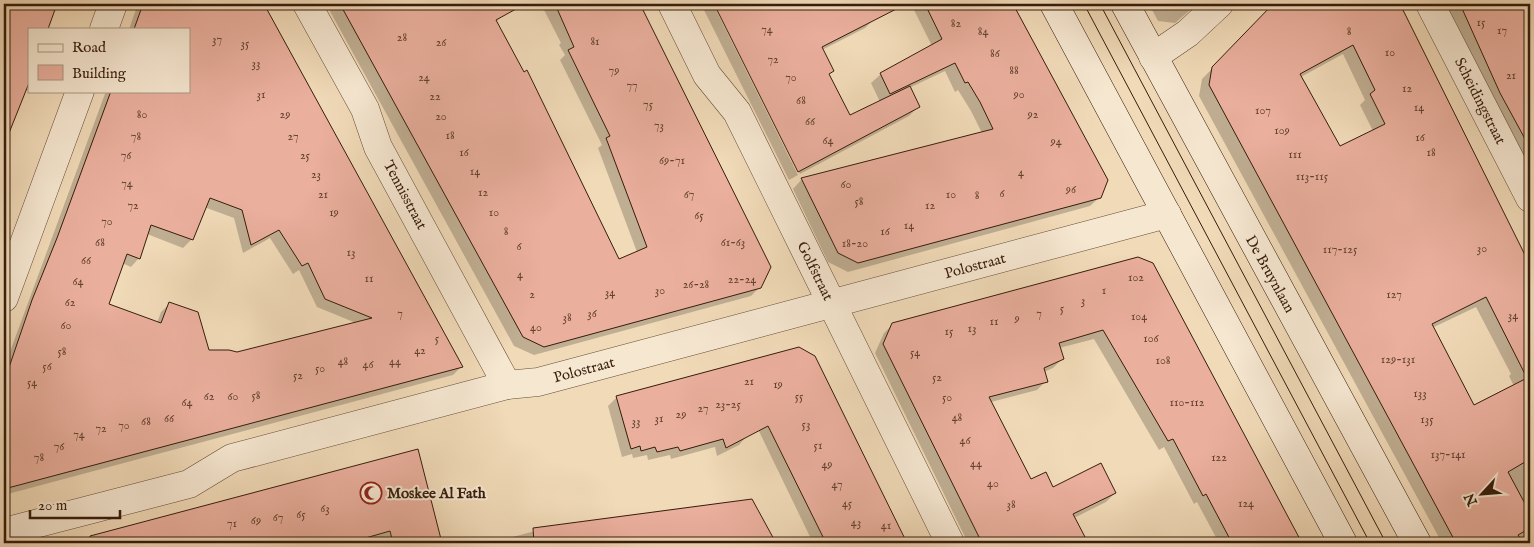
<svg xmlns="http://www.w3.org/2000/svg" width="1534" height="547" font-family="'IM FELL English',serif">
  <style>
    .shadow { fill: #0003; fill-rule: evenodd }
    .building { fill: #eaaf9d; stroke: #361c0c; fill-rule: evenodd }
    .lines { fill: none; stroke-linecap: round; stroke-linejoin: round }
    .minor-casing { stroke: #654c37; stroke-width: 29 }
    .secondary-casing { stroke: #361c0c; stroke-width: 29 }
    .minor { stroke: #f6e7d1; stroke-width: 28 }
    .secondary { stroke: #f6e7d1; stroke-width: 28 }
    .tram { stroke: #361c0c; stroke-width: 1 }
    .labels { text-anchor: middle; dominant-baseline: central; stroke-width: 4; stroke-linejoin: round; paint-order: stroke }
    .number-label { font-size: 12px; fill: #634130 }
    .street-label { font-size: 15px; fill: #361c0c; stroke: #f6e7d1 }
    .poi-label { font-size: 15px; font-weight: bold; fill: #361c0c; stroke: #f6e7d1; text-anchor: start }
  </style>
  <rect width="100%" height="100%" fill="#f1dab8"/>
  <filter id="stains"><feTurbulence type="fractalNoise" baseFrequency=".004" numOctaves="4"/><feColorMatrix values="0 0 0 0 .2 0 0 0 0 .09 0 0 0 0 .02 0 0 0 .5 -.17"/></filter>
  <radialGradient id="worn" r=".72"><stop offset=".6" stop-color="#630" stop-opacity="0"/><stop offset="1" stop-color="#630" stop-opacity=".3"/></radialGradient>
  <g class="shadow">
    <path d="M4,4H56L47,29H29V77L4,144Z"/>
    <path d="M138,4H263L461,367L453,375L4,495V368L106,91H189V29H129ZM204,207L234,218L243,253L270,238L293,274L299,270L317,307L356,323L237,354L208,351L170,303L161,312L157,323L108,304L122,263L131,267L139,258L147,234L183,248L192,239Z"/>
    <path d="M326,4H499L504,14L496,22L619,260L637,252L598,148L602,145L560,60L565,55L559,45L561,43L541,4H639L769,267L760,287L751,296L534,355L514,346Z"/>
    <path d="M701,4H713L798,175L789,180Z"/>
    <path d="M716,4H866L874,19L865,28L822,50L833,71L828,75L850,117L880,102L871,83L881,74L932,46L911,4H1012L1106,180L1100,197L1090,206L848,272L828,262L793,189L802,179L982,133L971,111L958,90L955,92L945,71L909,88L918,107L909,116L800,174Z"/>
    <path d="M1149,4H1197L1175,23L1158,21Z"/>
    <path d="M1276,4H1398L1530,268V543H1442L1199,96L1202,79ZM1343,54L1365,100L1360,105L1373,131L1339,148L1301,77ZM1476,307L1511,374L1509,376L1514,386L1474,406L1432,328Z"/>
    <path d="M1446,4H1530V175L1492,102Z"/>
    <path d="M1152,264L1301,543H1219L1197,502L1194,504L1164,447L1159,450L1094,339L1059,348L1062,359L1053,368L1044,372L1046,381L1037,390L991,402L1030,481L1053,488L1115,493L1106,502L1074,518L1083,537L1077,543H968L875,353L884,333L893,324Z"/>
    <path d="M811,355L906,543H813L755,423L747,436L739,445L717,456L715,447L671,459L670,455L648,460L647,455L633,458L632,454L622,457L608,406L617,397Z"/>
    <path d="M417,451L418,543H66Z"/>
    <path d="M752,501L774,543H491L546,528Z"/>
  </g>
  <g class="building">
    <path d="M4,4H57L48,29H29V83L5,143Z"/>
    <path d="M143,4H264L463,367L4,489V382L32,300L57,238L111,91H189V29H134ZM210,198L242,210L251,245L279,230L302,266L308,263L325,299L372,318L237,352L229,350H209L198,312L169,302L161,323L109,304L127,254L140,259L151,225L193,240Z"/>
    <path d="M340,4H525L496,20L524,72L527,70L619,259L647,247L606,138L610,136L568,50L574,47L555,4H640L771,267L761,288L544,347L523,337Z"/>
    <path d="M714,4H906L822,47L834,71L829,74L850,115L910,86L920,107L798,172Z"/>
    <path d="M925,4H1013L1108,180L1101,198L858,263L838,253L801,178L993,129L980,102L968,82L965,83L955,63L890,94L880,73L942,39Z"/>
    <path d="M1273,4H1400L1530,265V459L1508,472L1530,513V528L1518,535L1523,543H1456L1209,85L1212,67ZM1353,45L1375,90L1370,94L1385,124L1340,146L1300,74ZM1486,297L1527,378L1474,405L1432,324Z"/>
    <path d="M1460,4H1530V148L1500,93Z"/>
    <path d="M1138,257L1153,263L1302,543H1232L1206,494L1203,496L1173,439L1168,441L1103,330L1059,343L1064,359L1044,368L1048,382L989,397L1031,479L1046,472L1053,487L1101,463L1116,493L1073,514L1085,537L1072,543H982L883,344L892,323Z"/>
    <path d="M799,347L815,356L907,543H826L768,426L726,448L723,439L680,451L678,447L657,452L655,447L641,451L640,446L631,449L616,396Z"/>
    <path d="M418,449L442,543H393L390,531L348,543H90V536Z"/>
    <path d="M752,499L776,543H534L533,528Z"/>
  </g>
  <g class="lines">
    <g class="minor-casing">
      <g id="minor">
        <path d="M307,4L365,109L378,147L507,385"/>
        <path d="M672,4L707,75L737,112L950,543"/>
        <path d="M1430,4L1530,198"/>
        <path d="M104,29L113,4"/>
        <path d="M1153,57L1188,33L1219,4"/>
        <path d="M4,298L80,91"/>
        <path d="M4,532L189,484L232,458L507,385L538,382L1167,214"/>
      </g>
    </g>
    <g class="secondary-casing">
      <g id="secondary">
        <path d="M1054,4L1343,543"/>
        <path d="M1125,4L1417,543"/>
      </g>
    </g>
    <use href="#minor" class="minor"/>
    <use href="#secondary" class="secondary"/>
    <g class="tram">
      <path d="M1084,4L1370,543"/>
      <path d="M1100,4L1386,543"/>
    </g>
  </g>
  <defs>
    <g id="mosque-ring" transform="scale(1.125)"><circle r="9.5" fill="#f6e7d1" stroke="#8f2418" stroke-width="1.5"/><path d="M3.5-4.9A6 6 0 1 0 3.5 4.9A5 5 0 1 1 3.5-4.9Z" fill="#8f2418"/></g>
  </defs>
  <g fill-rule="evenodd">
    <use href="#mosque-ring" x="371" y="493"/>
  </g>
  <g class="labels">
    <g class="number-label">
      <text x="1481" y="22">15</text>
      <text x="956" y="23">82</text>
      <text x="767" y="29">74</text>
      <text x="1502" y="30">17</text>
      <text x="983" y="31">84</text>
      <text x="1349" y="31">8</text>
      <text x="402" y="37">28</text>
      <text x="217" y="39">37</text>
      <text x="595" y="41">81</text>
      <text x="441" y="42">26</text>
      <text x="245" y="43">35</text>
      <text x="1390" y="52">10</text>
      <text x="995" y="53">86</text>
      <text x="773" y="59">72</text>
      <text x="256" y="63">33</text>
      <text x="614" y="70">79</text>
      <text x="1014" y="70">88</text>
      <text x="1511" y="75">21</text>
      <text x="424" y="77">24</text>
      <text x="791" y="77">70</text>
      <text x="632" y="85">77</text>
      <text x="1407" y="88">12</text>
      <text x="261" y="94">31</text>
      <text x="1019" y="94">90</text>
      <text x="435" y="96">22</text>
      <text x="801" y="100">68</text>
      <text x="648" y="104">75</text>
      <text x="1419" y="107">14</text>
      <text x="1263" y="110">107</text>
      <text x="142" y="114">80</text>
      <text x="285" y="114">29</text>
      <text x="1033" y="114">92</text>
      <text x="441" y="116">20</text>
      <text x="810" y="121">66</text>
      <text x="659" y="125">73</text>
      <text x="1282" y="130">109</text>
      <text x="450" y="135">18</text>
      <text x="136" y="136">78</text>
      <text x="293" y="136">27</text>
      <text x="1420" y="137">16</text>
      <text x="828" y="140">64</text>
      <text x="1056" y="141">94</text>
      <text x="464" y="152">16</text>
      <text x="1431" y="152">18</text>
      <text x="1295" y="154">111</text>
      <text x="126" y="155">76</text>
      <text x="305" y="155">25</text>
      <text x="672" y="160">69-71</text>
      <text x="475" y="171">14</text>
      <text x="1021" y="172">4</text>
      <text x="316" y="174">23</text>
      <text x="1312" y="176">113-115</text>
      <text x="127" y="183">74</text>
      <text x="846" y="184">60</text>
      <text x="1071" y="189">96</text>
      <text x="483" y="192">12</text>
      <text x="1002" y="193">6</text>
      <text x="323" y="194">21</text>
      <text x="689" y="194">67</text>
      <text x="951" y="194">10</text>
      <text x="977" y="195">8</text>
      <text x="859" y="201">58</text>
      <text x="133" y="205">72</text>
      <text x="930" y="205">12</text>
      <text x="334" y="212">19</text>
      <text x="494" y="212">10</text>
      <text x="699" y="215">65</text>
      <text x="107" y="221">70</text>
      <text x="909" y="225">14</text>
      <text x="506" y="231">8</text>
      <text x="885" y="231">16</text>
      <text x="100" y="242">68</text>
      <text x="733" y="242">61-63</text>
      <text x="855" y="243">18-20</text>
      <text x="519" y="246">6</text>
      <text x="1482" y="248">30</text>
      <text x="1340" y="249">117-125</text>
      <text x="351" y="252">13</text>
      <text x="86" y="260">66</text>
      <text x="520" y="274">4</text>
      <text x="1136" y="277">102</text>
      <text x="369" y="278">11</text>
      <text x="742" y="279">22-24</text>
      <text x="78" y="281">64</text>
      <text x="696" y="284">26-28</text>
      <text x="660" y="290">30</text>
      <text x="1104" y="290">1</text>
      <text x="610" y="292">34</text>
      <text x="532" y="294">2</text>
      <text x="1394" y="294">127</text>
      <text x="1083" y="300">3</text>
      <text x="70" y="302">62</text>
      <text x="1062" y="308">5</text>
      <text x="400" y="313">7</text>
      <text x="592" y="313">36</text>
      <text x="1039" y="313">7</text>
      <text x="1513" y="315">34</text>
      <text x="1139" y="316">104</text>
      <text x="567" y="317">38</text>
      <text x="1017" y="318">9</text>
      <text x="994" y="321">11</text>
      <text x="66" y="325">60</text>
      <text x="536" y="327">40</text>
      <text x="972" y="328">13</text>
      <text x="949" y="331">15</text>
      <text x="437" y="338">5</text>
      <text x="1151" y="338">106</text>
      <text x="420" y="350">42</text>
      <text x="62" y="351">58</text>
      <text x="915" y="352">54</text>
      <text x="1398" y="359">129-131</text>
      <text x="1163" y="360">108</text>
      <text x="343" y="361">48</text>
      <text x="395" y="361">44</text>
      <text x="368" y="364">46</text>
      <text x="47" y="366">56</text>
      <text x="320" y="368">50</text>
      <text x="298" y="375">52</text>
      <text x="937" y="377">52</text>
      <text x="749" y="381">21</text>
      <text x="32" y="382">54</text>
      <text x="778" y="384">19</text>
      <text x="1420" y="393">133</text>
      <text x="256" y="395">58</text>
      <text x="209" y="396">62</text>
      <text x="233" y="396">60</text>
      <text x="799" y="396">55</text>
      <text x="947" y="397">50</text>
      <text x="187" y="402">64</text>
      <text x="1187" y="402">110-112</text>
      <text x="728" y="404">23-25</text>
      <text x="703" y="408">27</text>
      <text x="681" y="414">29</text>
      <text x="957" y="417">48</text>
      <text x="169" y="418">66</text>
      <text x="659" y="418">31</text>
      <text x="1427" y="419">135</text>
      <text x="146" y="421">68</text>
      <text x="636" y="421">33</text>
      <text x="806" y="424">53</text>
      <text x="124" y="425">70</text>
      <text x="101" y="428">72</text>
      <text x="79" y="434">74</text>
      <text x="965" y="440">46</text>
      <text x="818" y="445">51</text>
      <text x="59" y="446">76</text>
      <text x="1448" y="454">137-141</text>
      <text x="39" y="457">78</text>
      <text x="1219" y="457">122</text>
      <text x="976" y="463">44</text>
      <text x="827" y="464">49</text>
      <text x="993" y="483">40</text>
      <text x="837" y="484">47</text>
      <text x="847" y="503">45</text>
      <text x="1246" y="503">124</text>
      <text x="1011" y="504">38</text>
      <text x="325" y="508">63</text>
      <text x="301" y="514">65</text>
      <text x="278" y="517">67</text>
      <text x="256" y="520">69</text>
      <text x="856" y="522">43</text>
      <text x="232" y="523">71</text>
      <text x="886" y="525">41</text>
    </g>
    <g class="street-label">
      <text transform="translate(1480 101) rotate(63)">Scheidingstraat</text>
      <text transform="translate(405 195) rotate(62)">Tennisstraat</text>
      <text transform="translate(975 266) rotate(-15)">Polostraat</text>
      <text transform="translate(815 271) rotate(64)">Golfstraat</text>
      <text transform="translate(1270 274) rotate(61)">De Bruynlaan</text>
      <text transform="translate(584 370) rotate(-15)">Polostraat</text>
    </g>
    <g class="poi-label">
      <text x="387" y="493">Moskee Al Fath</text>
    </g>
  </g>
  <rect width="1534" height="547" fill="none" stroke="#f1dab8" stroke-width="20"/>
  <rect x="5" y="5" width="1524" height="537" fill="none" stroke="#361c0c" stroke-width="2.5"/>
  <rect x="10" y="10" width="1514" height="527" fill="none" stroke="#361c0c"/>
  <rect x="28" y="28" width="162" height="65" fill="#f6e7d1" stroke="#a99682"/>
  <rect x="38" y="44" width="25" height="8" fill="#f6e7d1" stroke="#a99682"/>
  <text x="72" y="52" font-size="15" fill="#361c0c">Road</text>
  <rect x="38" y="65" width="25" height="15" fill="#eaaf9d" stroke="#a99682"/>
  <text x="72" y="78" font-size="15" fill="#361c0c">Building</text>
  <g transform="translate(1482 494) rotate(244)" stroke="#f6e7d1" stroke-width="4" paint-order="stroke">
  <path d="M0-4L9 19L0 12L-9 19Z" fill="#361c0c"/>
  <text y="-8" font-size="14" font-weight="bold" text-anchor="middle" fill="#361c0c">N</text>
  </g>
  <path d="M30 510v8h90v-8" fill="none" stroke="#361c0c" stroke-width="2.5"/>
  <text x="38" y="510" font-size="15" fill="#361c0c" stroke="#f6e7d1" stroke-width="4" paint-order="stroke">20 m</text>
  <rect width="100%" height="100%" filter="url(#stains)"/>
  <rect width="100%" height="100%" fill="url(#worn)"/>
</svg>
